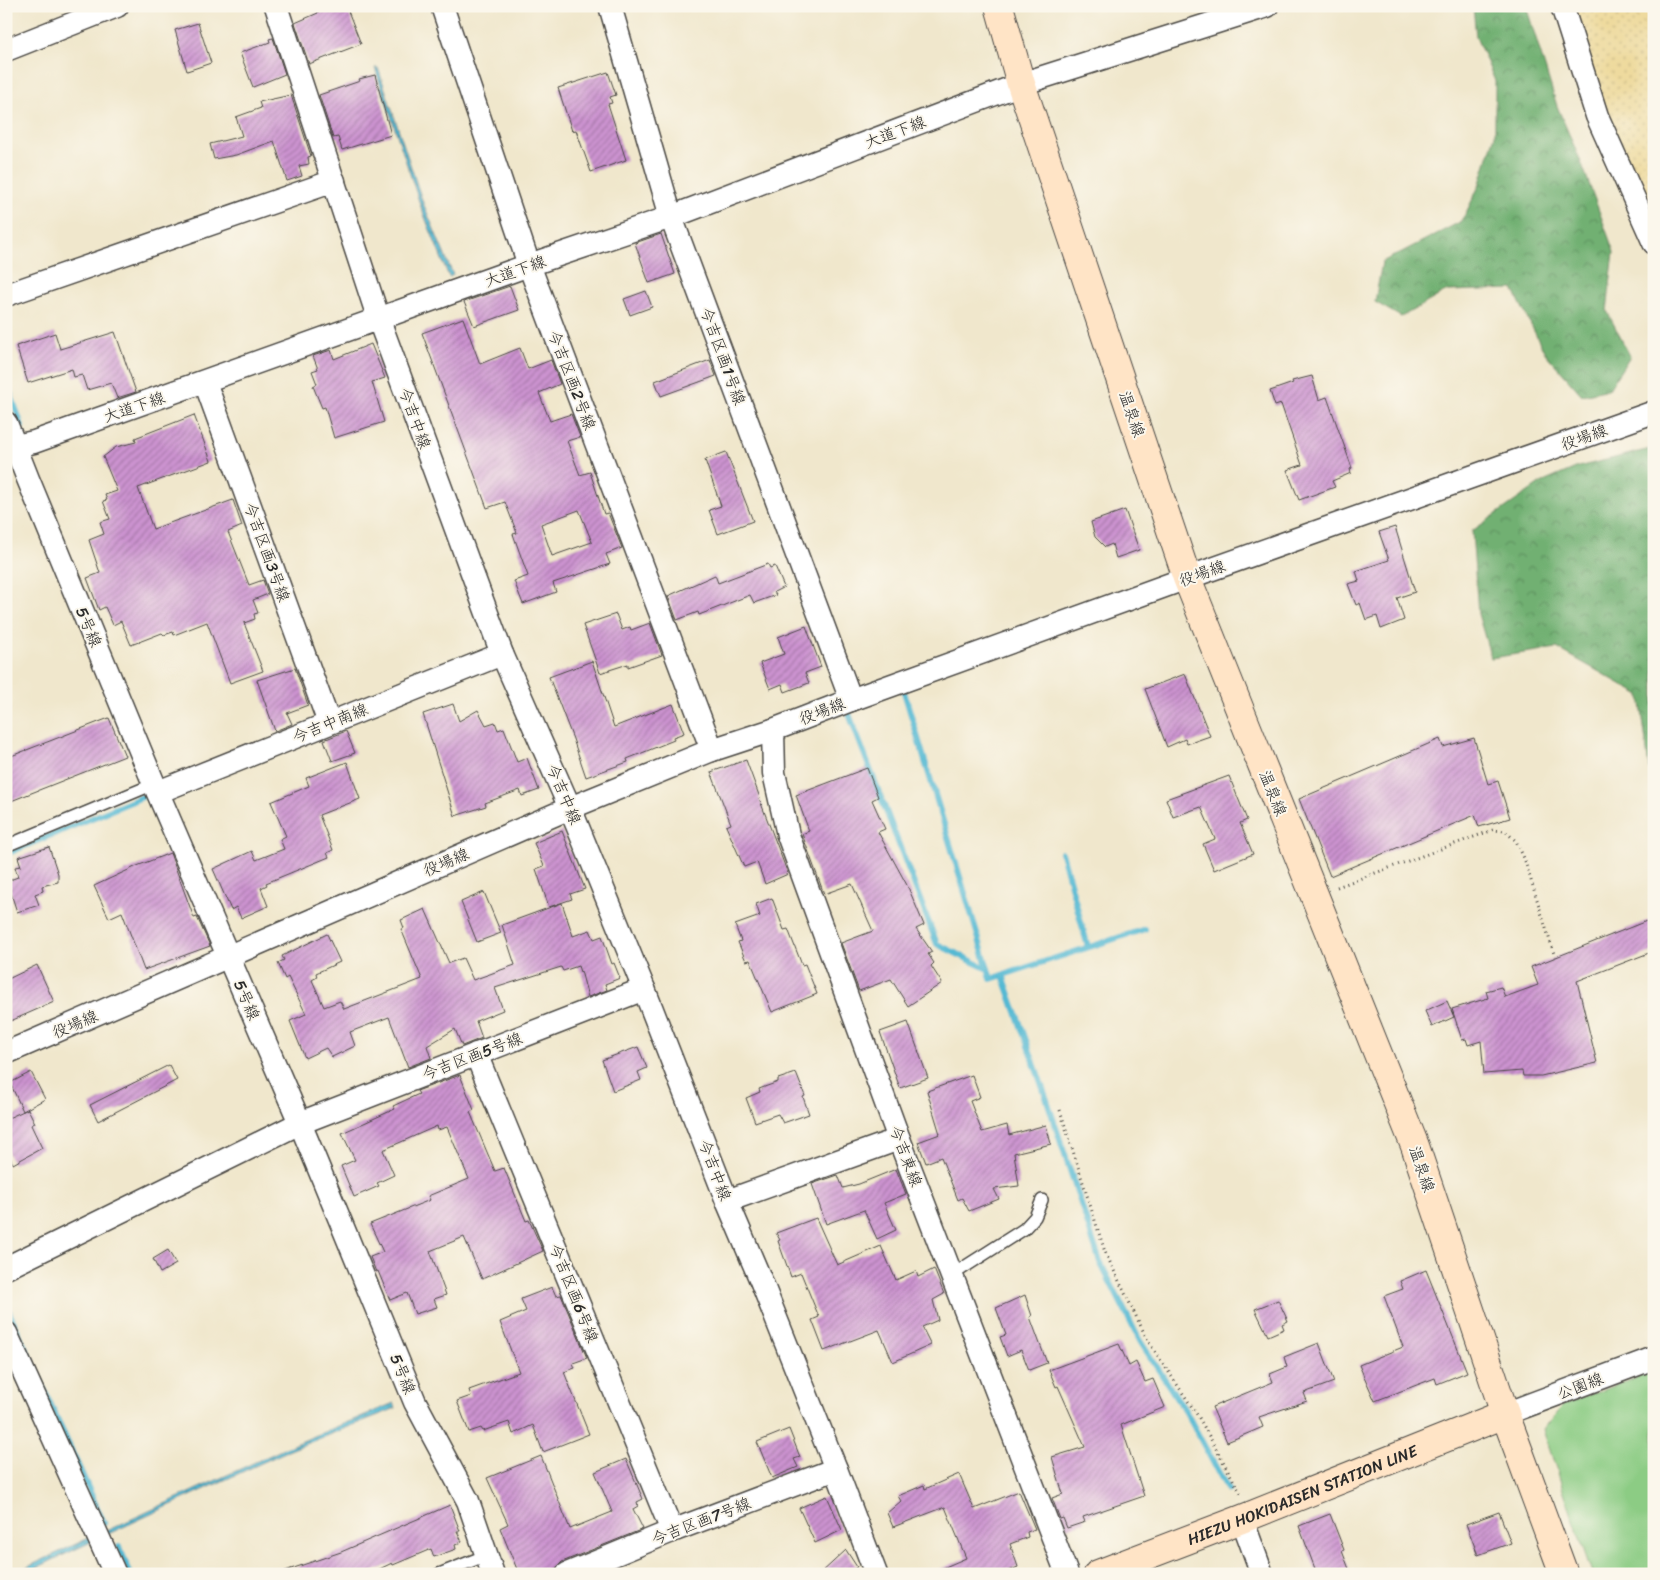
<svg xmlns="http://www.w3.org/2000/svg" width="1660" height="1580" font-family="Sriracha,'Klee One',sans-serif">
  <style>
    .forest { fill: url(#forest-crowns); stroke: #4e6e4e }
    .sand { fill: url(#sand-dots); stroke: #8c8264 }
    .green { fill: #8ccc84; stroke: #5c7c58 }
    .water { fill: url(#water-waves); stroke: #40727f }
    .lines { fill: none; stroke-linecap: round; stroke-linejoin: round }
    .stream { stroke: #54b9d3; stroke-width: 6 }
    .building { fill: url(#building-hatch); fill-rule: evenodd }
    .lane-casing { stroke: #494743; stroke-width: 14 }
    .street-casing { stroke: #494743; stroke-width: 25 }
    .secondary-casing { stroke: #494743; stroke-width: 30 }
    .path { stroke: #494743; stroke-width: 3; stroke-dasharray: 1 4; stroke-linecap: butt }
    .lane { stroke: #fff; stroke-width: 11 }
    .street { stroke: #fff; stroke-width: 22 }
    .secondary { stroke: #ffe4c6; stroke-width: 28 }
    .labels { text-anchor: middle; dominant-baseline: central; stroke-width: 4; stroke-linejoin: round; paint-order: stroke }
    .street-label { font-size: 16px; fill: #2b2b2b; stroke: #fbf7ec }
  </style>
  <defs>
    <pattern id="forest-crowns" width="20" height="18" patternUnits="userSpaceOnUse" patternTransform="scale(1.25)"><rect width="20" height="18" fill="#71b072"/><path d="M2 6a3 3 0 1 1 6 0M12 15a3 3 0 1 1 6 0" fill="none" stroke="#5d8f5e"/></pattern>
    <pattern id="sand-dots" width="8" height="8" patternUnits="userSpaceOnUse" patternTransform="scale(1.25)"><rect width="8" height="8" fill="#eeda9e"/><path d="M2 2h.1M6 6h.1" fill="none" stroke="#cb8" stroke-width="1.8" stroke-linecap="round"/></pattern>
    <pattern id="water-waves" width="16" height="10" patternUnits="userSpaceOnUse" patternTransform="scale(1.25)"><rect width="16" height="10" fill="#54b9d3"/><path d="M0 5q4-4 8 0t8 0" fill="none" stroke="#4697ab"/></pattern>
    <pattern id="building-hatch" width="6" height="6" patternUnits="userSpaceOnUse" patternTransform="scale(1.25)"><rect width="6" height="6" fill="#cc93d0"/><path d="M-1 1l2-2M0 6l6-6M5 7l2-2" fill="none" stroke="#a678a9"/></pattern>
  </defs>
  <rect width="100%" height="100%" fill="#fbf7ec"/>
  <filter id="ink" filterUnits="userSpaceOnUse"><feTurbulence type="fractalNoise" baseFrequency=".02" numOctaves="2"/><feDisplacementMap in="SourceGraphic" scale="10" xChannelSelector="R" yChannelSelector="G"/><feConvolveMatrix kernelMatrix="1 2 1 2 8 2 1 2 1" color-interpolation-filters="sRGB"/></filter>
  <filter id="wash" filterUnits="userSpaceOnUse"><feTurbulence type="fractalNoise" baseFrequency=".0096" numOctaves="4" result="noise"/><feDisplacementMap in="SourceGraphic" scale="20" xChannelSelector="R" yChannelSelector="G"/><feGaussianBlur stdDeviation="1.12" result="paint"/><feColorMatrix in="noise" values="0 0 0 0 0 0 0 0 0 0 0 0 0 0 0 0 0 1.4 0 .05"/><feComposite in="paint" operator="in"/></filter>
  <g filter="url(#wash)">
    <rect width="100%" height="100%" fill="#f0e7cc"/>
    <g class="forest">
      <path d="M1473,6H1526L1557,106L1583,167L1614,252L1607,311L1630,356L1609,389L1582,395L1545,353L1513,289L1447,291L1401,317L1375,302L1382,262L1462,221L1479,186L1495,135V81L1476,37Z"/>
      <path d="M1654,448V777L1649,768L1640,695L1557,648L1491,658L1478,614L1472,531L1541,483L1578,467Z"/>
    </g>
    <path class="sand" d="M1568,6H1654V221L1600,97Z"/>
    <path class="green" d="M1654,1371V1574H1592L1543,1430L1563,1405Z"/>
    <g class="water">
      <path d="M375,68H378L423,203L453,275L449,277L421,207Z"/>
      <path d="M394,1403L396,1408L285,1452L108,1534L106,1531L288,1447Z"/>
      <path d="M91,1537L93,1541L23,1574H13Z"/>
    </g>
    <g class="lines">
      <g class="stream">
        <path d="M6,381L22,426"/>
        <path d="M904,692L991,979L1145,929"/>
        <path d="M849,714L937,944L988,969"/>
        <path d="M1062,853L1088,947"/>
        <path d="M6,854L142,797"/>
        <path d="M1003,975L1047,1100L1100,1262L1140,1341L1186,1412L1228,1490"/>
        <path d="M6,1305L104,1523"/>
        <path d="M119,1547L131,1574"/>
      </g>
    </g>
    <g id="blocks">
      <g class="building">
        <path d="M315,6H346L361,44L309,64L295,23L318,13Z"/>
        <path d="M198,23L211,63L187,71L175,30Z"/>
        <path d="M273,38L285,74L253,87L240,53L270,42L269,39Z"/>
        <path d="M608,72L616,95L610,97L612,103L608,104L626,160L591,172L576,130L572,131L558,88Z"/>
        <path d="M375,75L391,135L342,150L338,137L333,138L319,95L360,81L359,79Z"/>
        <path d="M291,95L311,156L308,157L309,164L299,166L302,176L287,181L274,141L236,155L214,159L210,144L242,136L236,117L261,108L259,102Z"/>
        <path d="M661,234L675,274L649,283L635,243Z"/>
        <path d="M510,286L519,310L474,326L464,302Z"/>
        <path d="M646,291L652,307L630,315L624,299Z"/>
        <path d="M463,318L480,364L520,348L528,369L551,360L560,384L539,393L550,421L571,414L580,437L567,441L580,475L590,472L604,514L608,513L622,548L606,554L610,564L553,583L556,592L523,604L514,581L528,576L513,534L517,533L505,502L487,508L422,333ZM579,510L592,542L552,556L541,524Z"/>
        <path d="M115,332L136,392L117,398L111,383L87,390L82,375L74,377L72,369L28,383L16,346L55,333L60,349Z"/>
        <path d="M371,344L385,378L372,382L384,422L334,438L325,407L322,408L313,386L317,384L312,371L318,369L313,356L331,350L334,359Z"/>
        <path d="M710,360L716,376L661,396L655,381Z"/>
        <path d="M1312,376L1319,400L1327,397L1352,468L1350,469L1351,473L1332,481L1335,487L1299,500L1287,470L1302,465L1281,404L1275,406L1270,391L1293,383L1292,381Z"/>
        <path d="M194,415L211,461L138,488L153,529L233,500L242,526L228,532L249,585L263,580L268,594L253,600L258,613L254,614L255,619L244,623L263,671L230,683L207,622L174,635L173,632L164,635L162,633L131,645L121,621L113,625L105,607L99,610L87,578L100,573L89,540L104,534L100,522L110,519L103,501L107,500L105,495L117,491L103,457L116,447L136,442L135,438Z"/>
        <path d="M726,452L753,521L718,534L709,510L721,506L705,460Z"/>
        <path d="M1125,510L1139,550L1116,558L1112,544L1105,547L1095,537L1091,522Z"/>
        <path d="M1395,527L1415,592L1397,598L1404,620L1381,629L1377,616L1366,620L1360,603L1356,605L1348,584L1359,581L1356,571L1389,560L1379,532Z"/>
        <path d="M768,564L770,568L775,566L784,587L774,592L776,595L754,603L750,595L699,615L698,612L677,620L668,596L715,575L718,583Z"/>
        <path d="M616,614L622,630L630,627L631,630L650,623L662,655L628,667V664L600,673L583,625Z"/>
        <path d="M806,626L821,667L805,673L809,683L785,692L782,684L770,689L760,663L784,654L778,637Z"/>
        <path d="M592,661L614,727L673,704L684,733L673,737L674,740L627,759L628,762L586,777L573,739L549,677Z"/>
        <path d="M295,668L308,705L287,713L292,724L275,731L257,680Z"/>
        <path d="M1185,674L1210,736L1187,744L1185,739L1167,747L1145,689Z"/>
        <path d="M453,704L459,721L478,710L486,725L495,722L498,730L504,728L517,762L527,758L539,790L522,796L520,790L485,803L486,806L455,816L423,714Z"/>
        <path d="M109,718L125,756L6,803V758Z"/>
        <path d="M346,731L355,753L332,761L324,740Z"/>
        <path d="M1474,738L1488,784L1498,781L1510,818L1479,827L1475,815L1330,876L1299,799L1440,739L1443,747Z"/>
        <path d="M746,760L760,798H759L788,874L765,884L757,862L744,867L726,826L731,824L711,772Z"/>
        <path d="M347,762L360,799L319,815L333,850L327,853L329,857L266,883L267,885L261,888L268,906L241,918L236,907L231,910L213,869L252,851L256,860L284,849L280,839L286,836L271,802L309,786L306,778Z"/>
        <path d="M867,768L878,797L872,800L885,829L878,832L908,887L924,925L916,929L932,952L928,954L934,963L931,966L942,983L908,1006L891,979L859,991L841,943L873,931L852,884L824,894L802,834L809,831L796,795Z"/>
        <path d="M1229,776L1247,820L1240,823L1253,854L1214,870L1203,844L1215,839L1201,807L1173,817L1166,799Z"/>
        <path d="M562,831L585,889L570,894L572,899L549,907L536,869L544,866L534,843Z"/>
        <path d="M49,847L58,874V882L42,886L43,891L35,894L39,905L17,912L7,881L18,877L15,867L21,866L18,857Z"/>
        <path d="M170,853L194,918L197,917L210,946L144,970L122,912L109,918L94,886L137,866Z"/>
        <path d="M484,892L501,933L477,942L461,902Z"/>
        <path d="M772,898L784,930L788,929L802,965L805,964L817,994L772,1012L750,960L746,961L738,942L741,941L735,925L760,916L756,904Z"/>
        <path d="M562,903L573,936L590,930L594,939L602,936L612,964L614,963L620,978L605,984L607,990L588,997L581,971L580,972L578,966L563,971L561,967L495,988L503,1010L476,1021L482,1038L462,1046L455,1029L427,1046L431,1058L408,1067L389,1017L350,1032L355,1046L332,1057L326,1048L305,1058L290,1021L306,1014L288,977L285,979L278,963L284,960L282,956L327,934L340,962L316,973L317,977L312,980L324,1007L340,1001L344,1009L422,979L401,929L404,928L401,920L425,909L449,963L463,958L473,980L515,965L502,925Z"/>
        <path d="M1654,918V951L1577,981L1597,1063L1541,1076H1523L1522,1071L1484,1074L1481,1041L1468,1045L1466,1039L1462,1040L1452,1009L1488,998L1486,991L1501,987L1505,997L1538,985L1531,967Z"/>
        <path d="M37,965L54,1002L6,1023V980Z"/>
        <path d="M1447,1001L1454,1017L1432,1027L1425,1011Z"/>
        <path d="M908,1022L928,1078L900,1088L880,1032Z"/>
        <path d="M638,1047L647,1068L638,1072L641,1080L613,1091L602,1060Z"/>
        <path d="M169,1065L177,1080L98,1121L90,1105Z"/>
        <path d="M31,1072L45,1099L23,1111L10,1083Z"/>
        <path d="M796,1073L805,1096L803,1097L809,1114L783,1123L778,1114L755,1122L746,1098L760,1092L759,1089L778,1082V1079Z"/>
        <path d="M460,1075L474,1110L470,1112L495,1171L504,1168L526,1221L529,1220L543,1251L482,1279L464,1237L430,1251L446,1295L434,1299L437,1307L415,1314L407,1293L390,1300L378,1271L376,1272L370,1257L383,1252L370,1224L430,1200L428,1196L469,1179L447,1127L438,1130L437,1126L383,1150L394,1175L377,1183L379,1186L354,1197L341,1166L355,1160L342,1133L395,1109L393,1106L419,1094L417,1091Z"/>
        <path d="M972,1075L980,1097L970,1101L982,1132L1007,1125L1009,1135L1046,1125L1051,1144L1014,1153L1019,1186L994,1189L999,1199L969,1211L962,1198L958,1200L941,1157L926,1163L918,1142L940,1134L927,1091Z"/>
        <path d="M28,1109L35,1123L31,1125L42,1148L13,1164L6,1148V1119Z"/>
        <path d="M896,1169L906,1194L884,1203L896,1230L877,1239L864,1210L826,1224L812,1184L838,1175L843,1188L859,1184Z"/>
        <path d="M816,1218L837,1265L881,1246L896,1280L916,1271L918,1277L934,1269L944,1294L933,1300L938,1320L922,1327L931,1345L893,1362L879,1330L824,1351L812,1320L819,1317L801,1273L791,1277L778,1241L780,1240L776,1233Z"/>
        <path d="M168,1250L176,1264L160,1273L153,1259Z"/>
        <path d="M1426,1270L1467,1372L1437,1384L1435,1378L1375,1401L1359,1365L1403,1347L1384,1296L1403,1289L1400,1281Z"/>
        <path d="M552,1287L556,1296L561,1295L587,1358L573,1363L575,1368L564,1372L589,1434L543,1452L533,1425L513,1434L509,1422L483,1431L481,1428L469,1432L457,1401L471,1396L469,1390L519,1372L500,1322L526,1311L521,1299Z"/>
        <path d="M1025,1295L1032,1316L1030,1317L1047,1363L1029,1370L1021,1350L1007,1356L1000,1337L1006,1335L996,1308Z"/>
        <path d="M1278,1300L1288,1321L1282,1324L1284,1329L1268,1336L1255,1309Z"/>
        <path d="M1319,1343L1334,1382L1304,1393L1307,1401L1259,1417L1263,1427L1227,1442L1212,1407L1273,1382L1270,1374L1287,1367L1284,1357Z"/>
        <path d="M1119,1344L1129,1366L1136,1362L1145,1382L1153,1379L1165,1407L1121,1425L1144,1496L1083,1517L1085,1522L1067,1528L1063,1518L1060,1519L1052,1498L1063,1494L1052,1457L1085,1447L1058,1386L1056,1387L1049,1370Z"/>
        <path d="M789,1429L800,1457L794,1459L798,1467L772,1478L757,1442Z"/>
        <path d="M541,1456L570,1529L612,1512L595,1472L626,1459L643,1499L637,1502L638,1506L633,1509L643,1529L562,1562L555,1569L544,1574H519L500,1528L508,1524L487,1478Z"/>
        <path d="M959,1474L974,1509L1019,1491L1035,1529L1027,1532L1028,1537L1010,1544L1018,1567L1002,1574H929L966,1558L945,1507L893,1527L887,1513L901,1501L898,1496L924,1485L925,1489Z"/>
        <path d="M827,1496L842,1530L815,1543L799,1508Z"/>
        <path d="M450,1505L460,1531H457L462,1542L455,1545L456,1549L434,1557L431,1549L393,1565L392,1563L369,1574H285V1571L341,1552Z"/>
        <path d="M1499,1512L1511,1543L1478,1555L1466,1524Z"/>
        <path d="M1330,1514L1344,1550L1342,1551L1351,1574H1317L1299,1526Z"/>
        <path d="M846,1550L857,1567L846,1574H820Z"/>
      </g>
    </g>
  </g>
  <g filter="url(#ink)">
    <use href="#blocks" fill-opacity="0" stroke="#494743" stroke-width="1"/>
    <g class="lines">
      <g class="lane-casing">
        <g id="lane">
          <path d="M6,846L154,784"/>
          <path d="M952,1275L1024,1229L1035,1217L1042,1200"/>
          <path d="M439,1574L487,1555"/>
        </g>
      </g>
      <g class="street-casing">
        <g id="street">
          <path d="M276,6L379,320L502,654L570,808L644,989L727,1201L762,1283L836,1469L876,1574"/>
          <path d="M442,6L529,265L712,750"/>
          <path d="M610,6L671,217L851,700"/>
          <path d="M1562,6L1597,116L1654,243"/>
          <path d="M6,50L117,6"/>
          <path d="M6,295L334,181"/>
          <path d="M205,382L329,723"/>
          <path d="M6,423L28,479L154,784L300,1123L415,1402L468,1501L493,1574"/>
          <path d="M6,448L34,442L529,265L671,217L1021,84L1267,6"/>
          <path d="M773,730L774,773L788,835L899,1139L1067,1574"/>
          <path d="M158,792L502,654"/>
          <path d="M6,1053L570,808L712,750L773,730L851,700L1187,578L1654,412"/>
          <path d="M476,1054L672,1531"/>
          <path d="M727,1201L899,1139"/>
          <path d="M6,1268L300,1123L644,989"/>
          <path d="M6,1333L115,1574"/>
          <path d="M1505,1414L1654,1358"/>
          <path d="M1242,1519L1262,1574"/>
          <path d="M567,1574L672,1531L836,1469"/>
        </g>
      </g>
      <g class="secondary-casing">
        <g id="secondary">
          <path d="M999,6L1021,84L1187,578L1415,1146L1505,1414L1564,1574"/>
          <path id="s1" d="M1098,1574L1242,1519L1505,1414"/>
        </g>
      </g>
      <g class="path">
        <path d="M1337,887L1493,830L1505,831L1516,841L1524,858L1555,957"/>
        <path d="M1060,1110L1105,1252L1148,1341L1198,1416L1241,1494"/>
      </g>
      <use href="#lane" class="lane"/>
      <use href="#street" class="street"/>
      <use href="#secondary" class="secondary"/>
    </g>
  </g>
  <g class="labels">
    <g class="street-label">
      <text transform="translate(895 132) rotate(-21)">大道下線</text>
      <text transform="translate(515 271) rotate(-20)">大道下線</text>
      <text transform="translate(723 356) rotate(70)">今吉区画1号線</text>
      <text transform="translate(572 380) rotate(69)">今吉区画2号線</text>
      <text transform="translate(134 407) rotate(-19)">大道下線</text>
      <text transform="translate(1132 414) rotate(71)">温泉線</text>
      <text transform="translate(415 418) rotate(70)">今吉中線</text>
      <text transform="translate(1584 437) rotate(-20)">役場線</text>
      <text transform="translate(267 552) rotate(70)">今吉区画3号線</text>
      <text transform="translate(1202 573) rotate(-20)">役場線</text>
      <text transform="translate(89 627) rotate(67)">5号線</text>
      <text transform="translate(822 711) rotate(-21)">役場線</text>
      <text transform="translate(330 723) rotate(-22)">今吉中南線</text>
      <text transform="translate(1273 793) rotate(68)">温泉線</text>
      <text transform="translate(564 794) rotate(67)">今吉中線</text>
      <text transform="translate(446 862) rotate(-23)">役場線</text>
      <text transform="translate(247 1000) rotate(67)">5号線</text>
      <text transform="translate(75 1024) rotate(-23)">役場線</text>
      <text transform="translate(472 1056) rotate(-21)">今吉区画5号線</text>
      <text transform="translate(906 1156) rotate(69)">今吉東線</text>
      <text transform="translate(1422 1169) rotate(71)">温泉線</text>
      <text transform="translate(715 1170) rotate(69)">今吉中線</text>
      <text transform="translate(574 1293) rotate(68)">今吉区画6号線</text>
      <text transform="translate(403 1374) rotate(68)">5号線</text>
      <text transform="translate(1580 1386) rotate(-21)">公園線</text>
      <text stroke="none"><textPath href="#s1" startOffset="219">HIEZU HOKIDAISEN STATION LINE</textPath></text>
      <text transform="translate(701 1521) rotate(-21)">今吉区画7号線</text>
    </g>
  </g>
  <rect width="1660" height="1580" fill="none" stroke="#fbf7ec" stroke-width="25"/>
</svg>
